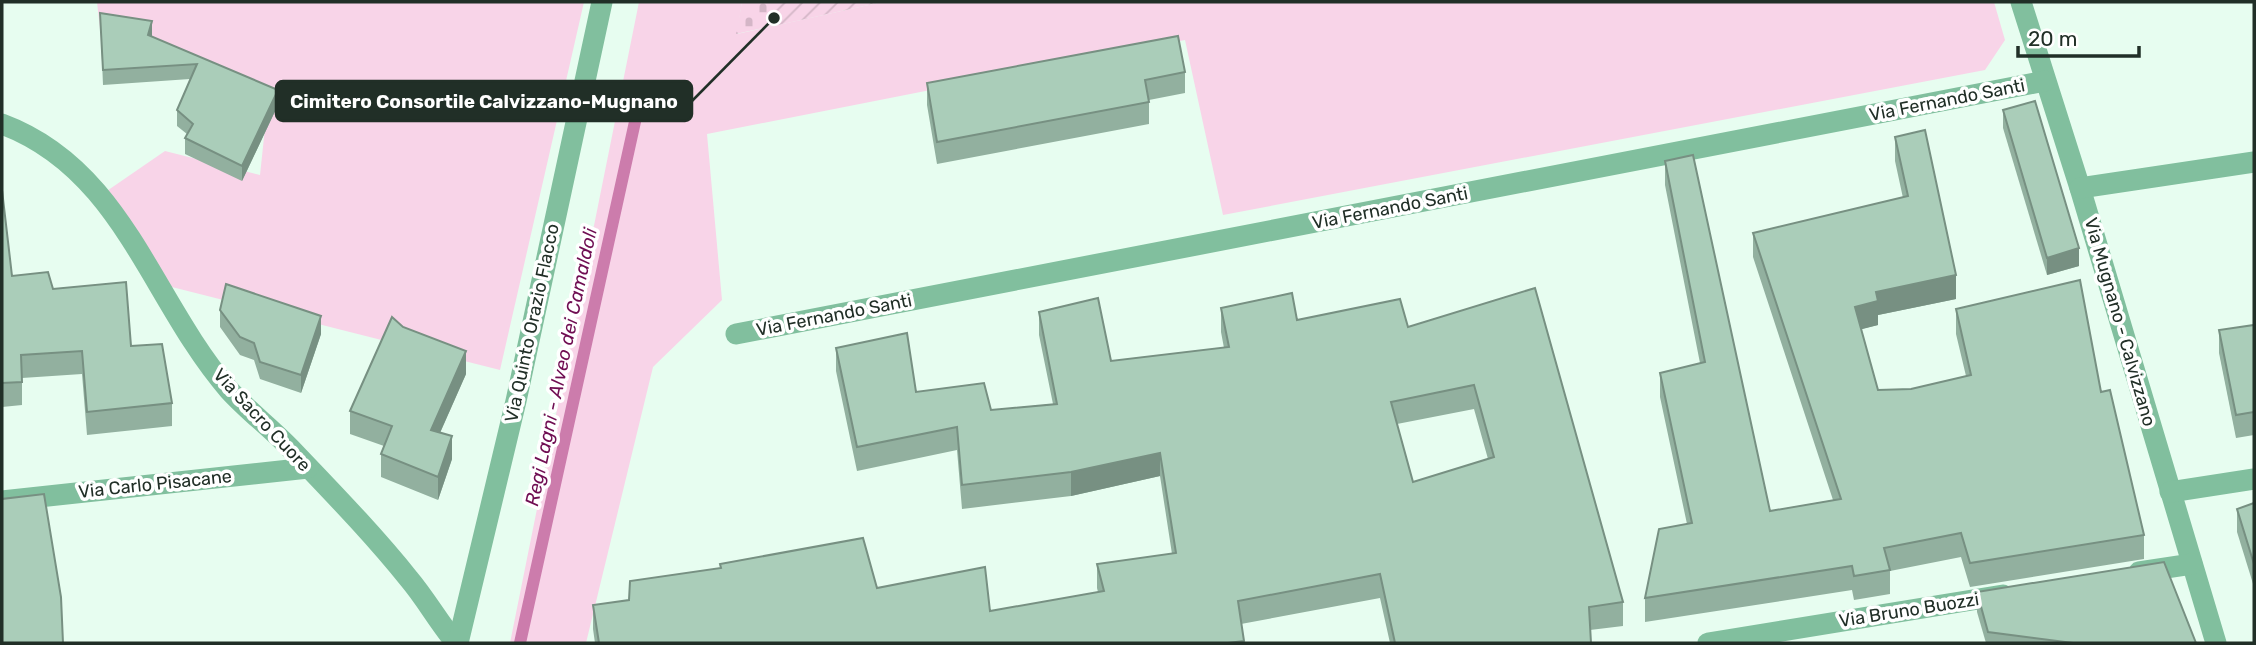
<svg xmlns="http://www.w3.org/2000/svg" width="2256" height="645" font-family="Rubik,sans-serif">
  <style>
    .grass { fill: #f8d4e8 }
    .cemetery { fill: url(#cemetery-stones) }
    .garden { fill: url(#garden-furrows) }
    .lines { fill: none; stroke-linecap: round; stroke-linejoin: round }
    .stream { stroke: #cc7cac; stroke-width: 12 }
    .street { stroke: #81bf9e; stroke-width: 21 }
    .wall { fill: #92b09f; fill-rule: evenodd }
    .shaded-wall { fill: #779082 }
    .building { fill: #aacdb9; stroke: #779082; stroke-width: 2; fill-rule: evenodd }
    .labels { text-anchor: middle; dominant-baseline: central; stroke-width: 7; stroke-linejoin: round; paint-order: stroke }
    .street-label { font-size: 18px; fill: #212f27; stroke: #fff }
    .water-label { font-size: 19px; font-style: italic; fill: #6f0d52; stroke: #fff }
    .leader { fill: none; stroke: #212f27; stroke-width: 2.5 }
    .callout-dot { fill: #212f27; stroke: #fff; stroke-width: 2.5 }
    .callout { fill: #212f27; stroke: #212f27; stroke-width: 2.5 }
    .callout-label { font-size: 19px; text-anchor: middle; font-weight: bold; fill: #fff }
  </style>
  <defs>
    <pattern id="cemetery-stones" width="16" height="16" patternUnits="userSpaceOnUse" patternTransform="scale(1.75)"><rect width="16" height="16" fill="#f8d4e8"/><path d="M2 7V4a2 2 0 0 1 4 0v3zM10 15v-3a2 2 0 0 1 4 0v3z" fill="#d4b6c7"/></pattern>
    <pattern id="garden-furrows" width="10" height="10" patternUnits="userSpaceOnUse" patternTransform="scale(1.75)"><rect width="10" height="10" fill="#f8d4e8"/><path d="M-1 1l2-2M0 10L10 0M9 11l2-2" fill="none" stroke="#d4b6c7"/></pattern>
  </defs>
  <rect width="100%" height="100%" fill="#e7fdf0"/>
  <g class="grass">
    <path d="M97,2H584L500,370L156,283L101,195L165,151L260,175L268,100L103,56Z"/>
    <path d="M639,2H742L737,34L882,2H1994L2005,40L1985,70L1223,215L1185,40L707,134L722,300L653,367L586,643H510Z"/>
  </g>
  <path class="cemetery" d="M742,2H882L736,34Z"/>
  <path class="garden" d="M776,2H880L769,27Z"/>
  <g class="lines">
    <path class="stream" d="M520,643L640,99"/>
    <g class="street">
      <path d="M2021,2L2080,188L2216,643"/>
      <path d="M2,124C123,169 151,300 229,390C248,411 271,428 291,449C331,491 373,534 409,579C426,599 439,623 456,643"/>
      <path d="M2080,188L2254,162"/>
      <path d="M736,334L2045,81"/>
      <path d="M2170,492L2254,479"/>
      <path d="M2,501L308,468"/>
      <path d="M2139,572L2192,564"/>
      <path d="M458,643L516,401L602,2"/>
      <path d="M1708,643L2003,595"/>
    </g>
  </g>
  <g class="wall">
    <path d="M100,13L152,37L278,105L242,181L185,154V138L187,134L177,126V110L190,79L103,85Z"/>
    <path d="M1185,72V93L1149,100V124L937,164L927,105V83Z"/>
    <path d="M2003,110L2079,266L2047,275L2003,128Z"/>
    <path d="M1895,137L1956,299L1878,315V325L1861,329L1878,390L1911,389L1966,376L1956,334V309L2101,392L2144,535V559L1970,587L1961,557L1890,571V594L1854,600L1852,590L1645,622V598L1687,524L1660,397V373L1700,363L1665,185V161L1770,511L1833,500L1753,257V233L1903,198L1895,161Z"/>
    <path d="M2,190L12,276L53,289L131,346L172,403V426L87,435L82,374L22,378V405L2,407Z"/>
    <path d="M1535,288L1623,602V626L1590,630L1591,643H1390L1380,598L1241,624L1244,643H595L593,629V605L629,600L720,568V564L877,588L990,611L1098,592L1097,588V564L1172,554L1160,476L1071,496L962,509L957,450L857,471L836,371V348L916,392L991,410L1053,404L1039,335V312L1111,361L1224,348L1221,332V308L1297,320L1408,327ZM1474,409L1488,459L1413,482L1397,424Z"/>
    <path d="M220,310L321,334L301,393L260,379L254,360L240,355L220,327Z"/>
    <path d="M2254,325V435L2236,438L2219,353V330Z"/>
    <path d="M403,327L466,374L440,433L452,459L438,500L381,477V454L384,446L350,434V411Z"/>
    <path d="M2254,503V587L2237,532V509Z"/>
    <path d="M1977,592L2196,643H1986L1977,612Z"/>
  </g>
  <g class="shaded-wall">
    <path d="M152,21V37L148,35Z"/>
    <path d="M278,90V105L242,181V166Z"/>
    <path d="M2079,248V266L2047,275V258Z"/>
    <path d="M1956,275V299L1878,315V325L1855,331V307L1876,292Z"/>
    <path d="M321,316V334L301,393V375Z"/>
    <path d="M466,351V374L431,453V430Z"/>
    <path d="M452,436V459L438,500V477Z"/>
    <path d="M1160,453V476L1071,496V472Z"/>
  </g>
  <g class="building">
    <path d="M100,13L152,21L148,35L278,90L242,166L185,138L193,124L177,110L197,64L103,70Z"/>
    <path d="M1178,36L1185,72L1145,80L1149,102L937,142L927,83Z"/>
    <path d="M2035,101L2079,248L2047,258L2003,110Z"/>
    <path d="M1925,130L1956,275L1876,292L1878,301L1855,307L1878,390L1911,389L1971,375L1956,309L2080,280L2101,392L2110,390L2144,535L1970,563L1961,533L1884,548L1890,570L1854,576L1852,566L1645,598L1659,529L1692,523L1660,373L1705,362L1665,161L1693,155L1770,511L1841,499L1753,233L1908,196L1895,137Z"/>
    <path d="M2,190L12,276L48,272L53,289L126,282L131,346L162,344L172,403L87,412L82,351L21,355L22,382L2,383Z"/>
    <path d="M226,284L321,316L301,375L260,362L254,343L240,337L220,310Z"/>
    <path d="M1535,288L1623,602L1589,607L1591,643H1395L1380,574L1238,601L1244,641L1228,643H599L593,605L629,600L630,581L721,568L720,564L863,538L877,588L985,567L990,611L1104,591L1097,564L1176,553L1160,453L1071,472L962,485L957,427L857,447L836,348L907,333L916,392L984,383L991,410L1057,404L1039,312L1098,298L1111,361L1229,347L1221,308L1292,293L1297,320L1400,299L1408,327ZM1474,385L1494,457L1413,482L1391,402Z"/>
    <path d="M392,317L403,327L466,351L431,430L452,436L438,477L381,454L392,426L350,411Z"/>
    <path d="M2254,325V412L2236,415L2219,330Z"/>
    <path d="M44,494L61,597L63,643H2V499Z"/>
    <path d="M2254,503V564L2237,509Z"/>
    <path d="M2164,562L2196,643H2073L1988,632L1977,592Z"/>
  </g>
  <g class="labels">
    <g class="street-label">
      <text transform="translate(1947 100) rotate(-11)">Via Fernando Santi</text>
      <text transform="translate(1390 208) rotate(-11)">Via Fernando Santi</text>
      <text transform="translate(834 315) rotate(-11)">Via Fernando Santi</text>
      <text transform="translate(2120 322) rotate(74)">Via Mugnano - Calvizzano</text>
      <text transform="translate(532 323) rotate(-78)">Via Quinto Orazio Flacco</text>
      <text transform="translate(262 420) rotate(47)">Via Sacro Cuore</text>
      <text transform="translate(155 484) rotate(-6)">Via Carlo Pisacane</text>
      <text transform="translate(1909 610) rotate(-9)">Via Bruno Buozzi</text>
    </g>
    <g class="water-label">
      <text transform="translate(561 367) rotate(-78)">Regi Lagni - Alveo dei Camaldoli</text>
    </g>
  </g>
  <path class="leader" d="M774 18L692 101"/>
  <circle class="callout-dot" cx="774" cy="18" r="7"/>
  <rect class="callout" x="276" y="81" width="416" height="40" rx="7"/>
  <g class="callout-label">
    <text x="484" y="108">Cimitero Consortile Calvizzano-Mugnano</text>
  </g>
  <rect width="2256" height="645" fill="none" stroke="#212f27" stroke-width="7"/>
  <path d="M2018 46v10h121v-10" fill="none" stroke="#212f27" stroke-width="3.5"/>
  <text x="2028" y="46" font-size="21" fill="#212f27" stroke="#ffffff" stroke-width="5" paint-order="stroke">20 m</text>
</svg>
